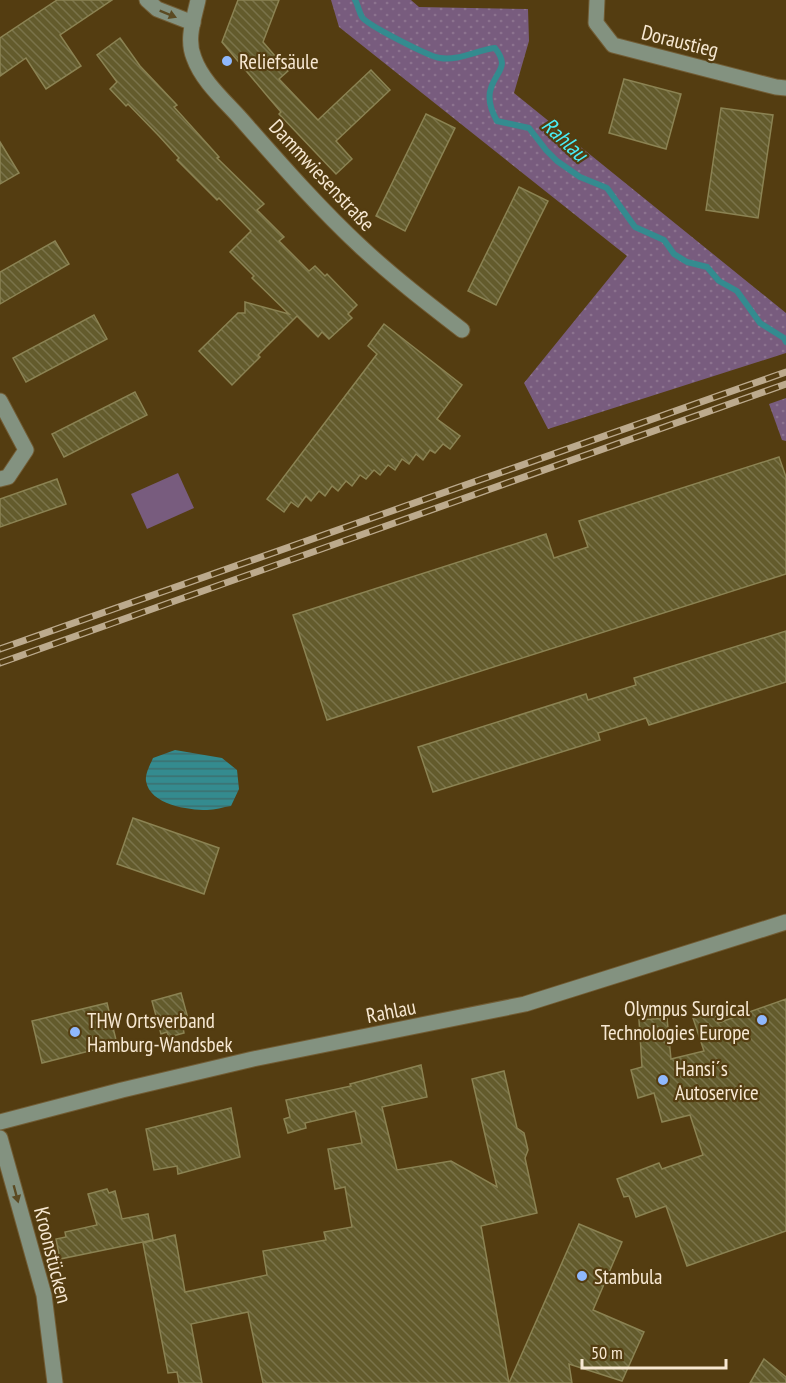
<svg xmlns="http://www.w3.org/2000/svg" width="786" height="1383" font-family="'PT Sans Narrow',sans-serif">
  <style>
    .grass { fill: #785c7e }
    .park { fill: url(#park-dots) }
    .water { fill: url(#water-rules) }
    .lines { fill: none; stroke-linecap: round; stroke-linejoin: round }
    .stream { stroke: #348b8f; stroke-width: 6 }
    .building { fill: url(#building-back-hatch); stroke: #8b8353; stroke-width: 1.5 }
    .minor-casing { stroke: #715c34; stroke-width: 17 }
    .minor { stroke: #839280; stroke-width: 15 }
    .rail-casing { stroke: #bcaa8d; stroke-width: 7 }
    .rail { stroke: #543d11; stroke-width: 4.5; stroke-dasharray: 14; stroke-linecap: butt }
    .oneway { fill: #5b4a22 }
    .poi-dot { fill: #8fb8fd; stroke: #543d11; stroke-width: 2 }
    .labels { text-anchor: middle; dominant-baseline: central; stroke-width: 4.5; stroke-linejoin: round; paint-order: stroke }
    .street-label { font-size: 21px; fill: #f7e8d2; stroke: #543d11 }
    .poi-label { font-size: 21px; fill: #f7e8d2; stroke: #543d11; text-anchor: start }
    .water-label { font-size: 22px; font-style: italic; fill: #49eef7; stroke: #543d11 }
  </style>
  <defs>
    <pattern id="park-dots" width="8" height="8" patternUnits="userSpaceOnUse" patternTransform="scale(1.5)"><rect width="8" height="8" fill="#785c7e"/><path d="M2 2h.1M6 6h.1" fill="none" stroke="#8c738f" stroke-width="1.8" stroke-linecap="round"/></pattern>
    <pattern id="water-rules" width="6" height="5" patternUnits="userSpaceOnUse" patternTransform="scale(1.5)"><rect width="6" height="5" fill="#348b8f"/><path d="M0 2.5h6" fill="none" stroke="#3d6f6f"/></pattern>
    <pattern id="building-back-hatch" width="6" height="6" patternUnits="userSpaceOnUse" patternTransform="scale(1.5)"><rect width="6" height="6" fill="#635b2c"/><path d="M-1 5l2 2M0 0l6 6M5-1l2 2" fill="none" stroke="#7a734a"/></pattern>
  </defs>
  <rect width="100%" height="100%" fill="#543d11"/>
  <path class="grass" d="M178,473L194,508L147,529L131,494Z"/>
  <g class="park">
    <path d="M331,0H411L419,7L528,9L529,41L514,93L786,313V353L548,429L524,383L627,256L339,27Z"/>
    <path d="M786,398V441L782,440L769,404Z"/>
  </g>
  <path class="water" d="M175,750L222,758L237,770L239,789L231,806C223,807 215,810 207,810C188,810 150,805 146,781C145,774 150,765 153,758Z"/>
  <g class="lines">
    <path class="stream" d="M355,0C358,5 359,12 362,17C367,25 430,57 440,58C459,61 477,50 495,48C510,67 497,70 491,88C487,99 492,112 497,121L529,128L546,150L557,161L580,177L607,188L635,227L664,240L674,254L687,262L707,267L719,281L737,291L760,323L784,338L786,342"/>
  </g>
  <g class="building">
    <path d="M57,0H112L60,35L81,66L46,89L26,58L0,76V38Z"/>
    <path d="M238,0H279L263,42L288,71L279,79L318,120L371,70L390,90L336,141L352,159L336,174L279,114L281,112L269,98L222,42Z"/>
    <path d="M120,38L140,66L177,105L174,107L219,157L217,158L264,204L257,210L284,237L279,241L309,271L315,266L325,276L327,274L357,305L348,314L352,318L329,339L322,332L318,337L297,316L258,355L260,357L232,385L199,351L238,313H245V302L289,314L252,278L254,276L230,252L251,231L219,198L217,200L177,160L179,158L159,136L128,104L126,106L110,89L117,82L97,55Z"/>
    <path d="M624,79L681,94L666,149L609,133Z"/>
    <path d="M721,108L773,115L758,218L706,210Z"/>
    <path d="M426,114L455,128L405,231L376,216Z"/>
    <path d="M0,142L19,173L0,184Z"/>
    <path d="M519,187L548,201L496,305L468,291Z"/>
    <path d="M55,241L69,264L0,304V272Z"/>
    <path d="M94,315L107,339L26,382L13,358Z"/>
    <path d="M384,324L462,385L437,419L460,436L450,449L443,444L435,453L430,450L423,460L416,454L409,464L402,459L395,470L388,465L380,475L374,470L366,479L360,475L352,486L346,481L338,491L332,486L325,496L319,491L311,501L306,496L298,507L291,502L284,512L267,499L377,354L368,346Z"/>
    <path d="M135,392L147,415L64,457L52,434Z"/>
    <path d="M779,457L786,477V574L327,720L293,615L546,534L554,558L588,547L579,521Z"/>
    <path d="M57,479L66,504L0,527V499Z"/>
    <path d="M786,631V682L649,725L646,718L598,733L600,740L433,792L418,747L586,694L588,700L636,685L634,678Z"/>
    <path d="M133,818L219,848L204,894L117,864Z"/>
    <path d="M181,993L190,1026L183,1028L184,1033L169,1037L167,1032L161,1034L152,1001Z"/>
    <path d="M786,999V1231L687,1266L666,1206L636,1217L629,1196L624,1197L617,1179L659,1163L662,1169L703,1155L690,1115L662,1122L654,1093L638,1098L631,1070L642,1067L639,1020L667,1018L671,1059L704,1051L693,1018L714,1011L718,1023Z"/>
    <path d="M107,1003L117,1044L42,1063L32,1021Z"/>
    <path d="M421,1065L427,1097L382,1107L397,1170L451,1161L497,1187L472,1079L504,1071L517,1128L524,1133L528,1150L525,1158L537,1213L481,1226L509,1383H263L248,1312L191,1324L202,1383H179L177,1372L168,1373L143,1243L175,1235L185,1292L267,1275L263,1251L326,1240L324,1232L352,1227L345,1187L335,1189L328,1149L362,1143L355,1111L305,1123L306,1128L288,1133L284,1119L290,1117L286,1100L351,1086L350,1084Z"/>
    <path d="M231,1108L240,1157L178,1174L177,1166L154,1170L146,1129Z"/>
    <path d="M107,1189L109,1193L115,1191L122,1219L148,1214L153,1240L60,1259L56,1239L66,1237L65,1232L97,1225L88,1194Z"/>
    <path d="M579,1224L622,1242L593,1310L644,1332L622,1381L569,1364L572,1383H509Z"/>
    <path d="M764,1359L786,1377V1383H750Z"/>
  </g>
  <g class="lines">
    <g class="minor-casing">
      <g id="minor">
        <path d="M147,0L157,9L193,23"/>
        <path d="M198,0C194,19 186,39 194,58C202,81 225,101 241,119C279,162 318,207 360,246C392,276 427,303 462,330"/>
        <path d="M597,0L596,23L613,45L776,87L786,88"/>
        <path d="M0,401L26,450L8,477L0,479"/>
        <path d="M0,1122L122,1090L253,1059L525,1004L786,922"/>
        <path d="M0,1138L44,1295L55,1383"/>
      </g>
    </g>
    <use href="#minor" class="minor"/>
    <g class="rail-casing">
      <g id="rail">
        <path d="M0,649L786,372"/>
        <path d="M0,663L786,384"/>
      </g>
    </g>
    <use href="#rail" class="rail"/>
  </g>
  <defs><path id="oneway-solid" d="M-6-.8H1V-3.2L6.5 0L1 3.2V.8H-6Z" transform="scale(1.5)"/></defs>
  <g class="oneway">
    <use href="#oneway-solid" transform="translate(168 14) rotate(22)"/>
    <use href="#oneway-solid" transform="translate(16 1194) rotate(75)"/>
  </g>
  <g class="poi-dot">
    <circle cx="227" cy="61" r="6"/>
    <circle cx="762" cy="1020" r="6"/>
    <circle cx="75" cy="1032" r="6"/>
    <circle cx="663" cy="1080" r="6"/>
    <circle cx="582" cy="1276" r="6"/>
  </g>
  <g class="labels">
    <g class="street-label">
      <text transform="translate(680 41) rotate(14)">Doraustieg</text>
      <text transform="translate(322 175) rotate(47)">Dammwiesenstraße</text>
      <text transform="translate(391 1011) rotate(-11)">Rahlau</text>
      <text transform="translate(53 1255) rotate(76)">Kroonstücken</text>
    </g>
    <g class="poi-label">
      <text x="239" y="61">Reliefsäule</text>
      <text x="750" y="1008" text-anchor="end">Olympus Surgical<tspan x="750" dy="24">Technologies Europe</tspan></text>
      <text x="87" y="1020">THW Ortsverband<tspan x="87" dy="24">Hamburg-Wandsbek</tspan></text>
      <text x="675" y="1068">Hansi´s<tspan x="675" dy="24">Autoservice</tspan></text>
      <text x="594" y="1276">Stambula</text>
    </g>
    <g class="water-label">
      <text transform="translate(565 139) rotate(43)">Rahlau</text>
    </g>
  </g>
  <path d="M582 1359v9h144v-9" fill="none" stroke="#f7e8d2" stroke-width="3"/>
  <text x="591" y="1359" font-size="18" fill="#f7e8d2" stroke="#543d11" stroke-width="4.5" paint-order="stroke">50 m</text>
</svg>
